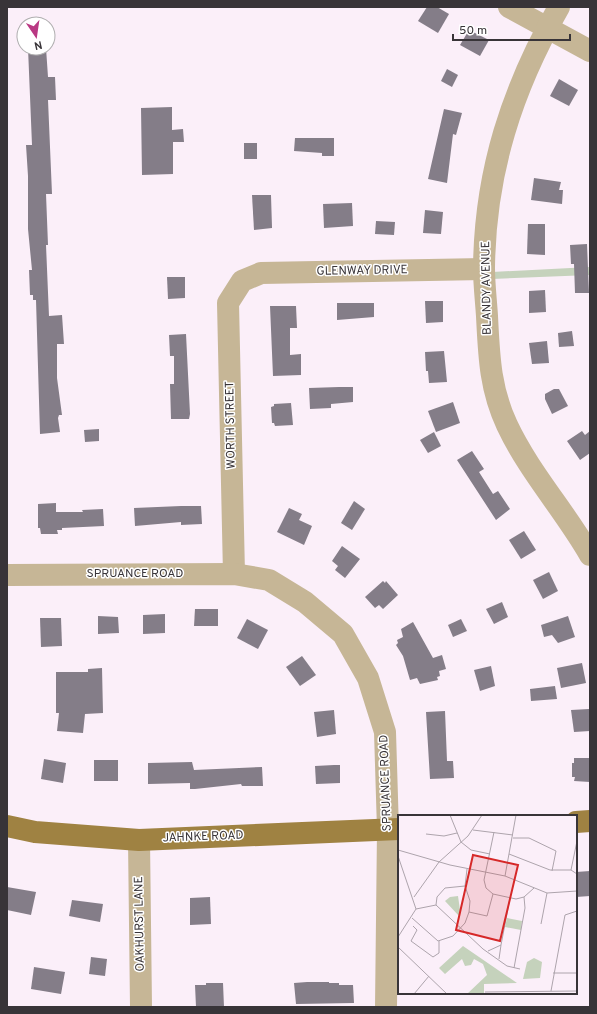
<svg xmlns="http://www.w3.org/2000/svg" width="597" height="1014" font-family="Overpass,sans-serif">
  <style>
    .green { fill: #c5d2bc }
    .building { fill: #847d88 }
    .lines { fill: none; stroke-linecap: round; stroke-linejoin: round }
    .minor { stroke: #c6b696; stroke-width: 22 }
    .major { stroke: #9f8242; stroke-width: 22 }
    .labels { text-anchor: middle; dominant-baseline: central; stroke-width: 3; stroke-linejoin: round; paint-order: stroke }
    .street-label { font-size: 12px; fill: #383438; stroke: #fff }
    .inset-road { fill: none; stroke: #ada4ac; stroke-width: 1 }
    .view { fill: #d62828; fill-opacity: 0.15; stroke: #d62828; stroke-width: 2 }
    .inset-edge { fill: none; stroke: #383438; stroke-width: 2 }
  </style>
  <rect width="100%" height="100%" fill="#fbeff9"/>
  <path class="green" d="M590,267V275L492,279V272Z"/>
  <g class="building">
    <path d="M427,7H437L449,14L438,33L418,21Z"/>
    <path d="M469,30L489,40L480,56L460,45Z"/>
    <path d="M28,48H46L48,77H55L56,100H48L52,194H46L48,245H46L49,316L62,315L64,344H57V378L62,415H59L58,418L60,432L40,434L36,300H33V295H30L29,270H32L28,229V176L26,145H32Z"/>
    <path d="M447,69L458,75L452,87L441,81Z"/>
    <path d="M559,79L578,90L569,106L550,96Z"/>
    <path d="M172,107V130L183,129L184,142H173V174L142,175L141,108Z"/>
    <path d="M444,109L462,113L456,135L453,134L447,183L428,179Z"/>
    <path d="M295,138H334V156H322V153L294,151Z"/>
    <rect x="244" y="143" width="13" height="16"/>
    <path d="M534,178L561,182L559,190H563L562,204L531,200Z"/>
    <path d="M252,195H271L272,228L254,230Z"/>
    <path d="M352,203L353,226L324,228L323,204Z"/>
    <path d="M425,210L443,212L441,234L423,233Z"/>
    <path d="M376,221L395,222L394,235L375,234Z"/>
    <path d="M528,224H545V255L527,254Z"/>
    <path d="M587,244L589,293H575L574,264H571L570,245Z"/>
    <path d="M167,277H185V298L168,299Z"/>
    <path d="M545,290L546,312L529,313V291Z"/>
    <path d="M425,301H443V322L426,323Z"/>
    <path d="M337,303H374V317L337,320Z"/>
    <path d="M270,306H296L297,328H290V355L301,354V375L273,376Z"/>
    <path d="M572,331L574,346L559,347L558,333Z"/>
    <path d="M186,334L190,414L189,419H171L170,384H174V356H170L169,335Z"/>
    <path d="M547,341L549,363L532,364L529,343Z"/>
    <path d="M444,351L447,382L429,383L428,371H426L425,352Z"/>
    <path d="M339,387H353V402L331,404V408L310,409L309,388Z"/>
    <path d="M554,389H559L568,406L552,414L545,399V394Z"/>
    <path d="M453,402L460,423L436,432L428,411Z"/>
    <path d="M291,403L293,425L275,426L274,423H272L271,407L274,406V404Z"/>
    <path d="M99,429V441L85,442L84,430Z"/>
    <path d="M582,431L585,435L590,431V453L580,460L567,441Z"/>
    <path d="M434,432L441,446L428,453L420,440Z"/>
    <path d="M472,451L484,469L479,472L493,494L498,491L510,509L496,520L457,460Z"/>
    <path d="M354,501L365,509L352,530L341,523Z"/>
    <path d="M56,503V512H83L82,510L103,509L104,526L62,528V530H57L58,534H41L40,528H38V504Z"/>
    <path d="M181,506H201L202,524L181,525V522L135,526L134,508Z"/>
    <path d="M289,508L302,514L299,520L312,526L304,545L277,532Z"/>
    <path d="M524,531L536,550L521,559L509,540Z"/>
    <path d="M342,546L360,559L345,578L335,570L338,566L332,561Z"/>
    <path d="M549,572L558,591L543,599L533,580Z"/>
    <path d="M383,581L385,583L386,581L398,595L383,609L379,605L375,608L365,597Z"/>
    <path d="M502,602L508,617L494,624L486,609Z"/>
    <path d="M195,609H218V626H194Z"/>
    <path d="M165,614V633L143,634V615Z"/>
    <path d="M98,616L118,617L119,633L98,634Z"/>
    <path d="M568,616L575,637L558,643L552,635L544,637L541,625Z"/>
    <path d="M40,618H61L62,646L41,647Z"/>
    <path d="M247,619L268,630L258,649L237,638Z"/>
    <path d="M461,619L467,631L453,637L448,625Z"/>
    <path d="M413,622L433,658L442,655L446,669L439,671L440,676L437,677L438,680L420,684L417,678L410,680L403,656L396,645L398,643L397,640L403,637L401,629Z"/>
    <path d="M302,656L316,675L300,686L286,667Z"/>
    <path d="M582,663L586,683L561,688L557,668Z"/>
    <path d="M491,666L495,686L480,691L474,670Z"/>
    <path d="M102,668L103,713L85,714L83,733L57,731L59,713H56V672H88V669Z"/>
    <path d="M555,686L557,699L531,701L530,689Z"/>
    <path d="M589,709L590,731L574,732L571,710Z"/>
    <path d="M334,710L336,734L317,737L314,712Z"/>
    <path d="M445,711L447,761H453L454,778L430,779L426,712Z"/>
    <path d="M574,758H590V782L574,781L575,777H572V763H574Z"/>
    <path d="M44,759L66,763L63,783L41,779Z"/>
    <rect x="94" y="760" width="24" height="21"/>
    <path d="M192,762L194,770L262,767L263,786H242L241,784L195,789H190V783L148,784V763Z"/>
    <path d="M334,765H340V783L316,784L315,766Z"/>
    <path d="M590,871V896L576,897V872Z"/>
    <path d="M7,887L36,892L31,915L7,910Z"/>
    <path d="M210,897L211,924L190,925V898Z"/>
    <path d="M72,900L103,904L100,922L69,916Z"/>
    <path d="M91,957L107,959L105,976L89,974Z"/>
    <path d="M34,967L65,972L61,994L31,989Z"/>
    <path d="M307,982H329V983H339V985H353L354,1003L296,1004L294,983Z"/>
    <path d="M206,983H223L224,1007H196L195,985H206Z"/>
  </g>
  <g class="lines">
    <g class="minor">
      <path d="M509,7L590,51"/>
      <path d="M559,7C512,89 485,172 484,268C484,284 486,300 487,316C489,356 490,389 507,425C529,472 565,511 590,555"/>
      <path d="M234,574L228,303L242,281L261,273L484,269"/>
      <path d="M7,575L234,574L269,580L305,602L343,634L368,678L385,732L388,830L386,1007"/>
      <path d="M139,840L141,1007"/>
    </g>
    <g class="major">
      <path d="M576,822L590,821"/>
      <path d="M7,826L35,832L139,840L399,829"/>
    </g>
  </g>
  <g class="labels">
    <g class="street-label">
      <text transform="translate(362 271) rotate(-1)">GLENWAY DRIVE</text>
      <text transform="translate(487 288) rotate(-91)">BLANDY AVENUE</text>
      <text transform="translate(231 425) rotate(-91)">WORTH STREET</text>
      <text x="135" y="574">SPRUANCE ROAD</text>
      <text transform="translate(386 783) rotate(-92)">SPRUANCE ROAD</text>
      <text transform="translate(203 837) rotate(-2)">JAHNKE ROAD</text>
      <text transform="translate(140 924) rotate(-91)">OAKHURST LANE</text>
    </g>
  </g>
  <g transform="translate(398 815)">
    <rect width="179" height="179" fill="#fbeff9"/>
    <path d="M60,81L62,95L71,96L62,95L61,101L47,86L52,82ZM109,103L124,106L123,115L107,112ZM65,131L119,168L86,169V179H69L89,160L85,149L76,144L73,150L67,151L64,144L47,159L41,153ZM136,143L144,147L142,163L125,164L129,147Z" fill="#c5d2bc"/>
    <path class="inset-road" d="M33,0H52M52,0L63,27L73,35L92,39M75,15L115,20M96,17L86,65L88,73L95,79L118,84L126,82L136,73M28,19L46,21L59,18M115,23H131L158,36L154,56M0,35L52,50L107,61L149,78L179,76M111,39L152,55H173L179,59M0,41L18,94M173,55L179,26M107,61L118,0M16,82L41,47L70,21L84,0M38,90L85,134L109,151L122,154M71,97L89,101L95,79M14,103L40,126L55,121L67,108L71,97L72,86L67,71L69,54M143,109L149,78M15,111L19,115L13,126L35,142L41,138V126M0,122L18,94L38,90L39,82L47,73L67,71M0,132L49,179M90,136L103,130L112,83M101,144L103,130M116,153L127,93L126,82M155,158H179M153,176L167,100L179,96M87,177L179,176M16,179L31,161"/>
    <path class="view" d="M75,40L120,50L102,126L58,115Z"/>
    <rect width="179" height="179" class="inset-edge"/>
  </g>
  <rect width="597" height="1014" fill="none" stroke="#383438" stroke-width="16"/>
  <g transform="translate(36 36) rotate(167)"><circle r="19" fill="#ffffff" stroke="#afaeaf"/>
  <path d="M0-3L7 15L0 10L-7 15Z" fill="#b93883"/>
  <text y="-6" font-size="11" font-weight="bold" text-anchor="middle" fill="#383438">N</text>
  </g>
  <path d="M453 34v6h117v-6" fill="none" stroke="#383438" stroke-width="2"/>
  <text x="459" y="34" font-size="12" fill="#383438" stroke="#ffffff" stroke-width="3" paint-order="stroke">50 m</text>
</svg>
